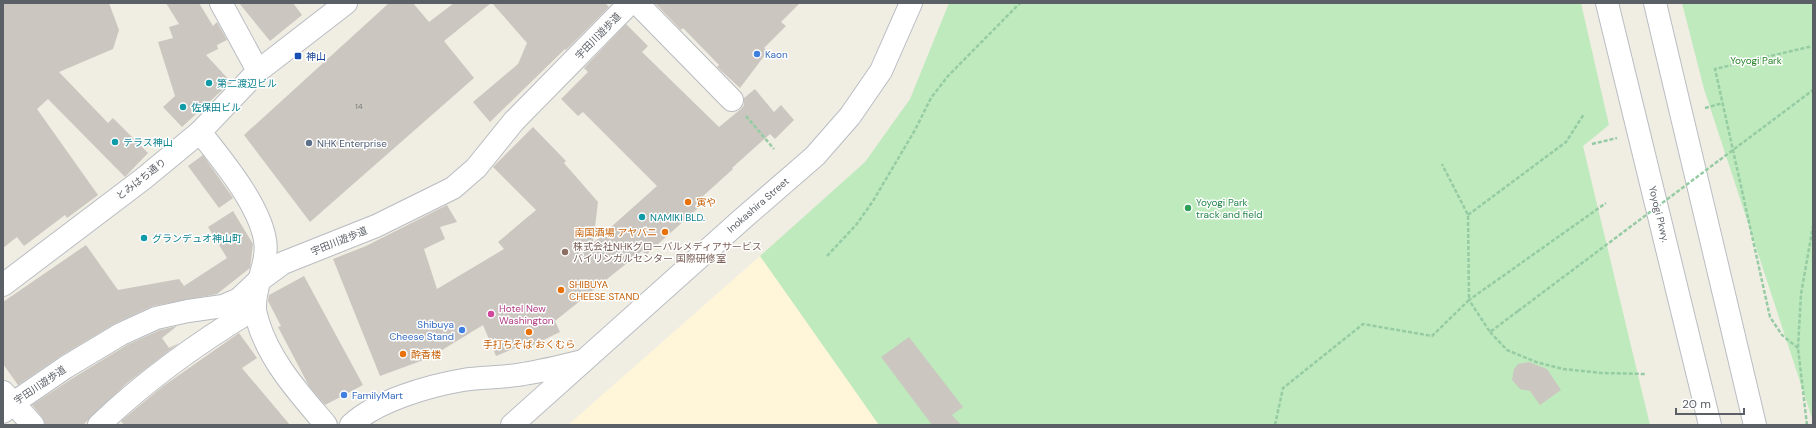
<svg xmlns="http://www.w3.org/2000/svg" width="1816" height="428" font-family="'DM Sans','Noto Sans JP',sans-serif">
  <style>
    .commercial { fill: #fff5d9 }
    .green { fill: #bfeabd }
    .building { fill: #cbc7c0 }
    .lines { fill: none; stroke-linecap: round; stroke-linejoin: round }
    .street-casing { stroke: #b8bcc1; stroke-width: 24 }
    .secondary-casing { stroke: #b9bdc3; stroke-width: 24 }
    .path { stroke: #95cca3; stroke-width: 2.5; stroke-dasharray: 4 2; stroke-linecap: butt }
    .street { stroke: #fff; stroke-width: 22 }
    .secondary { stroke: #fff; stroke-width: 22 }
    .path-bridge { stroke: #95cca3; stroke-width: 2.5; stroke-dasharray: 4 2; stroke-linecap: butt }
    .shop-dot { fill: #3f7fe0; stroke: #fff; stroke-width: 1.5 }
    .transit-dot { fill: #1a4fb4; stroke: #fff; stroke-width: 1.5 }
    .culture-dot { fill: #0f9aa8; stroke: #fff; stroke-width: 1.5 }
    .service-dot { fill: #5c6f8a; stroke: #fff; stroke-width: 1.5 }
    .food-dot { fill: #e8710a; stroke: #fff; stroke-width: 1.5 }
    .leisure-dot { fill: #2e9e5b; stroke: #fff; stroke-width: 1.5 }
    .education-dot { fill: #8d6e63; stroke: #fff; stroke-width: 1.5 }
    .hotel-dot { fill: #d1479c; stroke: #fff; stroke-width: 1.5 }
    .labels { text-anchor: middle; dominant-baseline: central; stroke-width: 3; stroke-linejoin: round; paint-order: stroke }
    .number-label { font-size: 8px; fill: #777a7c }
    .street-label { font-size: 10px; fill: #5b6066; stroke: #fff }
    .shop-label { font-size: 10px; fill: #366cbe; stroke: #fff; text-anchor: start }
    .transit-label { font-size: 10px; fill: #164399; stroke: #fff; text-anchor: start }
    .park-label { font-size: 10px; fill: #2b852c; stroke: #fff }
    .culture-label { font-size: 10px; fill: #0d838f; stroke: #fff; text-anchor: start }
    .service-label { font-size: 10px; fill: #4e5e75; stroke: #fff; text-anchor: start }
    .food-label { font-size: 10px; fill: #c56008; stroke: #fff; text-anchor: start }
    .leisure-label { font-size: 10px; fill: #27864d; stroke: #fff; text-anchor: start }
    .education-label { font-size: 10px; fill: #785e54; stroke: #fff; text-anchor: start }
    .hotel-label { font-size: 10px; fill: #b23c85; stroke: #fff; text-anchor: start }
  </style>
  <rect width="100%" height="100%" fill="#f0ede3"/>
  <path class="commercial" d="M760,256L879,425H568Z"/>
  <g class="green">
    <path d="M949,3H1581L1609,125L1583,146L1650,425H879L760,256L865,162L910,99Z"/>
    <path d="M1682,3H1813V421L1704,89Z"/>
  </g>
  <g class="building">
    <path d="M3,3H109L119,30L113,49L59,72L108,123L113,118L148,153L125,177L48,99L37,109L98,195L67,218L65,215L24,246L17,237L3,248Z"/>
    <path d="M166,3H199L213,26L217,22L227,40L217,45L218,49L206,55L231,82L182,127L163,107L175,96L158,42L173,38L169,27L179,24Z"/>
    <path d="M239,3H293L302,15L270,41Z"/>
    <path d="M389,3H413L429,22L454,3H491L444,41L474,78L310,222L244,135Z"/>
    <path d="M492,3H605L609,7L566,50L565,49L490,122L473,102L518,64L527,43Z"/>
    <path d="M655,3H800L781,22L786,26L764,48L768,51L740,88L717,67L719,65L683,28L681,30Z"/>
    <path d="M626,24L648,46L642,52L719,127L741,109L744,105V98L755,89L774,112L781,105L794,120L775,139L770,134L732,168L733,169L702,197L706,201L646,255L642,251L555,321L560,332L525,349L523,345L496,356L483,325L429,358L380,376L333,259L366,246L447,205L457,222L440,227L445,239L424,249L437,289L504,249L498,242L536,210L493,167L533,127L566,161L564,163L598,202L593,243L657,186L583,112L578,116L561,99L588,72L584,68Z"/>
    <path d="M203,155L233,198L219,208L188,166Z"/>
    <path d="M233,211L253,244L250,268L217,294L153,306L116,323L59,357L18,385L3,364V302L86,245L118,290L179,279L184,286L227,258L208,227Z"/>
    <path d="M304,276L363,385L325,405L309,386L278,327L281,326L268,301L269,295Z"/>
    <path d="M177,326L162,338L169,348L179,343L127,383L83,425H45L42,417L32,405L73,378L127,345L160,330Z"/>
    <path d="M239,333L257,358L242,368L290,425H124L121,421L162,387Z"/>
    <path d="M909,337L963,407L952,415L961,425H932L881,357Z"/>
    <path d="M1529,362L1547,369L1561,390L1540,405L1530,391L1520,389L1512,380L1514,369L1518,364Z"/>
  </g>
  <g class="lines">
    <g class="street-casing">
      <g id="street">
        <path d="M637,3L732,100"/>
        <path d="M200,132C222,160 259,204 265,240C269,262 254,285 255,308C255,313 257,318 258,322C270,362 300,394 326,425"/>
        <path d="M3,392L33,425"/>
        <path d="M3,412L12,404L66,367L121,334L156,318L188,311L223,306L239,299L257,282L283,263L376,226L453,188L476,168L514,121L630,3"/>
        <path d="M99,425C146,380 199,342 254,309"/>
        <path d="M351,425C376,401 428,386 463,380C483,377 503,378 523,374C543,371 563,366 583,361"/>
      </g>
    </g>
    <g class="secondary-casing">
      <g id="secondary">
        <path d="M221,3L258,71"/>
        <path d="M1607,3L1710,425"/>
        <path d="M1655,3L1755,425"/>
        <path d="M3,285L143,179L200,132L258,71L346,3"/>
        <path d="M512,425L740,221L815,156L850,116L881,71L911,3"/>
      </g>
    </g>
    <g class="path">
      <path d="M1705,108L1723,103"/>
      <path d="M746,116L774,149"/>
      <path d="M1592,144L1617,138"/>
      <path d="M1468,215L1566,142L1584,114"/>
      <path d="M827,256L856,225L873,201L915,130L931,98L948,76L1020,3"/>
      <path d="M1518,311L1490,332L1469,300L1606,203"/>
      <path d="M1490,332L1507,350L1536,362L1563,369L1602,373L1646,374"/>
      <path d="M1798,348L1782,335L1770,317L1715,69L1813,46"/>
      <path d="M1275,425L1283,388L1363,324L1432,336L1469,300L1468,215L1442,164"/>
      <path d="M1807,425L1798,348L1801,294L1813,226"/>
    </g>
    <use href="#street" class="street"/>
    <use href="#secondary" class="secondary"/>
    <path class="path-bridge" d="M1518,311L1813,90"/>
  </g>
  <g class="shop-dot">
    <circle cx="757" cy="54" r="4"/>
    <circle cx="462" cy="330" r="4"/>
    <circle cx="344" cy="395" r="4"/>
  </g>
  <rect class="transit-dot" x="294" y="52" width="8" height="8" rx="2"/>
  <g class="culture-dot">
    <circle cx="209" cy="83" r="4"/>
    <circle cx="183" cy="107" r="4"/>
    <circle cx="115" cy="142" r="4"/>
    <circle cx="642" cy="217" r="4"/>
    <circle cx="144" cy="238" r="4"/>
  </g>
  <circle class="service-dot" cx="309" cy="143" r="4"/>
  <g class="food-dot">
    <circle cx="688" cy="202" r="4"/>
    <circle cx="665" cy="232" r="4"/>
    <circle cx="561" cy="290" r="4"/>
    <circle cx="529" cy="332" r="4"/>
    <circle cx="403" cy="354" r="4"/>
  </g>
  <circle class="leisure-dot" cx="1188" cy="208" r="4"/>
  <circle class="education-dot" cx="565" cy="252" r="4"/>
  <circle class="hotel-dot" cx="491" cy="314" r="4"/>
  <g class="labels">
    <g class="number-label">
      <text x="359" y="106">14</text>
    </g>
    <g class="street-label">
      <text transform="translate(598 36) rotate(-46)">宇田川遊歩道</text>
      <text transform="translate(141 179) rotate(-38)">とみはち通り</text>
      <text transform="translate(758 205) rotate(-41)">Inokashira Street</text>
      <text transform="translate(1659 214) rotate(76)">Yoyogi Pkwy.</text>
      <text transform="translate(339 241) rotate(-22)">宇田川遊歩道</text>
      <text transform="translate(40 385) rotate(-34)">宇田川遊歩道</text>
    </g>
    <g class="shop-label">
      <text x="765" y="54">Kaon</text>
      <text x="454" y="324" text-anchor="end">Shibuya<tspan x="454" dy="12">Cheese Stand</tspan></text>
      <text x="352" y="395">FamilyMart</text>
    </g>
    <g class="transit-label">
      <text x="306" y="56">神山</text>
    </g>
    <g class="park-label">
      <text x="1756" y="60">Yoyogi Park</text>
    </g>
    <g class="culture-label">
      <text x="217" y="83">第二渡辺ビル</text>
      <text x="191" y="107">佐保田ビル</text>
      <text x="123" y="142">テラス神山</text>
      <text x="650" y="217">NAMIKI BLD.</text>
      <text x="152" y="238">グランデュオ神山町</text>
    </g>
    <g class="service-label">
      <text x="317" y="143">NHK Enterprise</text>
    </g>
    <g class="food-label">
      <text x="696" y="202">寅や</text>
      <text x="657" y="232" text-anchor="end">南国酒場 アヤバニ</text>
      <text x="569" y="284">SHIBUYA<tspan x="569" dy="12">CHEESE STAND</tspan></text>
      <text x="529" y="344" text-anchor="middle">手打ちそば おくむら</text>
      <text x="411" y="354">酔香楼</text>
    </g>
    <g class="leisure-label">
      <text x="1196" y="202">Yoyogi Park<tspan x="1196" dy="12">track and field</tspan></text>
    </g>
    <g class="education-label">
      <text x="573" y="246">株式会社NHKグローバルメディアサービス<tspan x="573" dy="12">バイリンガルセンター 国際研修室</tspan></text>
    </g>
    <g class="hotel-label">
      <text x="499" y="308">Hotel New<tspan x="499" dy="12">Washington</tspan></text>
    </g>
  </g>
  <rect width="1816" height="428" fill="none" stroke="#5b6066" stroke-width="8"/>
  <path d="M1676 408v6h68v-6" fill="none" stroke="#5b6066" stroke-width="2"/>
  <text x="1682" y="408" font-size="12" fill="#5b6066" stroke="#ffffff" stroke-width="3" paint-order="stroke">20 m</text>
</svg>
